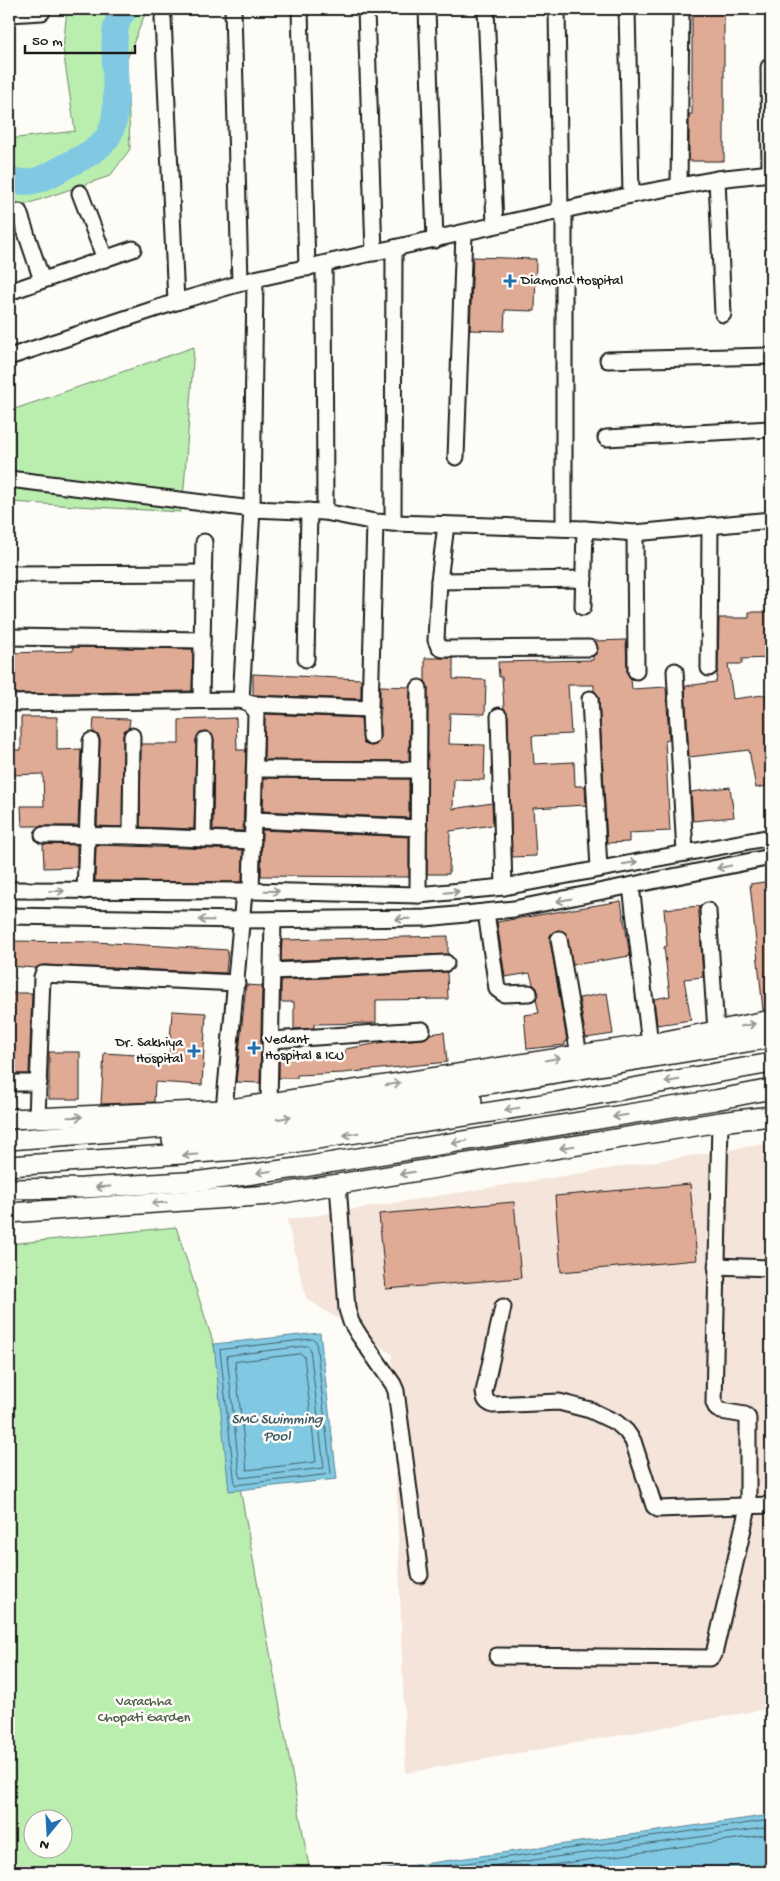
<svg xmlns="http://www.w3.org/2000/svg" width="780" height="1881" font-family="'Gochi Hand',sans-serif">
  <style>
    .built { fill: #f4e4da }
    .green { fill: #baeeaf; stroke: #6b8566; fill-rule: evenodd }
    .water { fill: #81c9e2; stroke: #598493 }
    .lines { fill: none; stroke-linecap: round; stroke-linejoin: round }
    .shore { stroke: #44616b; stroke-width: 1 }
    .river { stroke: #81c9e2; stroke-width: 26 }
    .building { fill: #e0ab95; stroke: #1c1c1c }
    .minor-casing { stroke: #1c1c1c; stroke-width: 19 }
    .major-casing { stroke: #1c1c1c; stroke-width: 22 }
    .minor { stroke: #fdfcf7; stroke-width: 15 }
    .major { stroke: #fdfcf7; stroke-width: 19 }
    .oneway { stroke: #989794 }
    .poi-dot { fill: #1f6fb2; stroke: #fdfcf7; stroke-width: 2 }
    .labels { text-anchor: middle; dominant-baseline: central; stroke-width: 5; stroke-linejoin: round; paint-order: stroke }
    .poi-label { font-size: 14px; fill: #1c1c1c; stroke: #fdfcf7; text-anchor: start }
    .park-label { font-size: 14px; fill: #4b5b48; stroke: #fdfcf7 }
    .water-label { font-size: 15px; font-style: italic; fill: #3f5961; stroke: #fdfcf7 }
  </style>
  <rect width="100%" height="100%" fill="#fdfcf7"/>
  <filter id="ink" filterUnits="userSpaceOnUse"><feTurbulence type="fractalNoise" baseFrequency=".02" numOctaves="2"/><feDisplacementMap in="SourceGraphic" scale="10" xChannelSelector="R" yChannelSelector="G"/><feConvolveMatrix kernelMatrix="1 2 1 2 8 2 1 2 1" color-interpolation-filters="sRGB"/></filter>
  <g filter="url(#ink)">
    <path class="built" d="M771,1143V1708L406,1773L392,1354L306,1298L287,1220Z"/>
    <g class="green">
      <path d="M67,9H147L127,59L130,149L110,176L9,210V139L75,131L63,49Z"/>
      <path d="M194,347L184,488L180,512L9,502V411Z"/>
      <path d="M176,1227L214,1345L310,1872H9V1244ZM32,1818H62V1848H32Z"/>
    </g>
    <g class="water">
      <path d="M320,1333L337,1479L229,1491L214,1344Z"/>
      <path d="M771,1815V1872H367Z"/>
    </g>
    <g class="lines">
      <g class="shore">
        <path d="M313,1339L316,1341L331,1474L235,1485L220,1350Z"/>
        <path d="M308,1346L310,1348L324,1468L240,1478L227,1356Z"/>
        <path d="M301,1354L304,1356L316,1462L247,1470L235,1362Z"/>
        <path d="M403,1872L771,1820"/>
        <path d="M448,1872L771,1827"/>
        <path d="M502,1872L771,1834"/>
      </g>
      <path class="river" d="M9,180C34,186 45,178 66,166C81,158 100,150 109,135C127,103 101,27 126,9"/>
    </g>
    <g class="building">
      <path d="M692,9H724V161H689V114H692Z"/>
      <path d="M473,257L536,259L535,311L505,310L504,331L470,330Z"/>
      <path d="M749,612H771V658L742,659V664H728L733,699L771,694V785L756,788L749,750L689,757L685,686L716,682L718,668L719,618H749Z"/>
      <path d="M626,640L627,671L631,679L632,689L666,687L669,740L665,741L670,831L629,833V842L607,843L599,698L594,691V685H568L571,734L532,736L534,764L574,762L575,786H585L586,805L533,808L536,856L512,857L508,716L504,708L502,677H499L498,662L593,660V656L597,653L598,648L595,641Z"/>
      <path d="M73,647L193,649L192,691L9,694V655H11V653L73,651Z"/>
      <path d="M425,658H453V679L486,680L485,714L450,713L449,744L485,745L484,780L454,779L453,809L492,803L493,825L450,831L449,874H427L428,688L425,681Z"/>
      <path d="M253,674L361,679V699L253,695Z"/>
      <path d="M380,686L410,687L409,761L264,760L265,714L361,718L363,742L371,746L376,745L380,737Z"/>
      <path d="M21,717H57V750L81,749L78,826H22L21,806H44L43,774L9,775V750H21Z"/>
      <path d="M94,718L130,719L129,727L124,731L123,736L122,827L97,826L100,741L99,736L93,732Z"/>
      <path d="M236,718L237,750H246L243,831L213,830L214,740L213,735L206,731L200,732L196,740L194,829L140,827L141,744H179V720Z"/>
      <path d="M264,778L409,779V818L263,811Z"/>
      <path d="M730,787L734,817L693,821L691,792Z"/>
      <path d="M262,830L409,837V877L261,876Z"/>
      <path d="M43,844L77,845V867L44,868Z"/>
      <path d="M96,845L243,850L242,882L95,881Z"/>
      <path d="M771,881V1009L763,1010L750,884Z"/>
      <path d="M621,901L630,956L573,965L566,933L558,930L550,935V941L567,1041L565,1042V1045L527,1049L524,1015L539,1013L536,999L538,992L537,988L533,984L530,973L505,977L497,922Z"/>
      <path d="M701,906L699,912L703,977L684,979L691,1020L657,1025L654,999L670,996L664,947L667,946L664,909Z"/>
      <path d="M448,936V954L281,961L282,940Z"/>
      <path d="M9,941L95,942L228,950L226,973L43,965L36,968L9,966Z"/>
      <path d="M447,972L448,999L376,1000V1023L314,1024V1028L294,1029V1002H281V980Z"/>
      <path d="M246,985L262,986L260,1083L236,1082Z"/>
      <path d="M9,993H32L29,1074H9Z"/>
      <path d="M607,993L613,1034L586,1038L579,998Z"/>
      <path d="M172,1011L206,1013L202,1085L155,1082L154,1102L101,1104L104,1053L169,1057Z"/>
      <path d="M444,1032L447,1062L343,1073L297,1075V1078H279V1055L297,1056V1057L345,1056V1049L385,1042L423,1039L430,1034Z"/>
      <rect x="49" y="1052" width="31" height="47"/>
      <path d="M690,1184L697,1260L561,1272L555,1196Z"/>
      <path d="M514,1202L521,1278L386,1289L379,1214Z"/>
    </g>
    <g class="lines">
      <g class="minor-casing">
        <g id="minor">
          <path d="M233,9L240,283"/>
          <path d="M300,9L307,268"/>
          <path d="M366,9L374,253"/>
          <path d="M427,9L435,240"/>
          <path d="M486,9L495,225"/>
          <path d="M557,9L560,210"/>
          <path d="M627,9L631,195"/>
          <path d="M9,14L42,12"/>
          <path d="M163,18L176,302"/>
          <path d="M769,67L770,173"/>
          <path d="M717,179L723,314"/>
          <path d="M679,186L681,9"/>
          <path d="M80,193L105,259"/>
          <path d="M19,212L42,280"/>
          <path d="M324,264L325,512"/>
          <path d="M9,292L133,249"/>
          <path d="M9,357L176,302L255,279L631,195L717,179L771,173"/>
          <path d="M608,360L771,356"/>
          <path d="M606,438L771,429"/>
          <path d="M456,457L464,233"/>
          <path d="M9,479L252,509L325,512L375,522L393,523L585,529L635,533L771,520"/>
          <path d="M393,523L394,249"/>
          <path d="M446,525L439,581L436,640L439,647L443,649L589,648"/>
          <path d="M564,528V209"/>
          <path d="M635,533L636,671"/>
          <path d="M9,574L204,573"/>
          <path d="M439,581L584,579"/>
          <path d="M583,607L585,529"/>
          <path d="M9,637L202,640"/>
          <path d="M306,659L309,511"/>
          <path d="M709,668L710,525"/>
          <path d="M675,671L685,853"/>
          <path d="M590,699L599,869"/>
          <path d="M201,700L204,542"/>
          <path d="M241,700L252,509L255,279"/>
          <path d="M9,703L241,700L251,704L256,714L251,891"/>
          <path d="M251,704L370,709"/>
          <path d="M499,716L504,887"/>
          <path d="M371,737L370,709L375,522"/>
          <path d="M255,769L419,770"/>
          <path d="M254,820L419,828"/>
          <path d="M43,835L131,836L253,841"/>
          <path d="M131,836L132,736"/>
          <path d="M203,839L205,740"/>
          <path d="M631,886L650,1044"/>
          <path d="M9,890L251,891L418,895L504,887L771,837"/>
          <path d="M85,891L91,741"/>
          <path d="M418,895L419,688"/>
          <path d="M708,911L716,1031"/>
          <path d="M486,912L497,989L504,994L529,993"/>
          <path d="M9,916L243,920L426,918L514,909L771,857"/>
          <path d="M559,939L579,1055"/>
          <path d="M272,971L446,963"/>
          <path d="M271,1040L422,1030"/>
          <path d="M9,1083H39"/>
          <path d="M269,1103L273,920"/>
          <path d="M224,1110L244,892"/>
          <path d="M37,1118L42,977L43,974L237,983"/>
          <path d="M338,1184L347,1309L351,1322L359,1335L393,1384L396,1391L420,1575"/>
          <path d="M716,1266L771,1268"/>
          <path d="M503,1307L484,1392C485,1400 486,1402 493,1405L559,1402L590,1410L617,1423L626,1431L633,1441L654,1506L658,1509L771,1505"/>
          <path d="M497,1656L710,1658L714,1654L748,1507V1418L745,1415L721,1411L717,1409L714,1403L720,1122"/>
        </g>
      </g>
      <g class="major-casing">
        <g id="major">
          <path d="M9,1119L224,1110L650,1044L771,1020"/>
          <path d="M9,1140L202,1125L242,1124L771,1038"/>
          <path d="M172,1140L256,1135L289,1131L472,1101"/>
          <path d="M9,1166L253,1149L555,1102L771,1063"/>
          <path d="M9,1189L83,1188L202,1181L297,1168L715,1100L771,1089"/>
          <path d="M9,1213L271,1195L720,1122L771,1116"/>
        </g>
      </g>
      <use href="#minor" class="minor"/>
      <use href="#major" class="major"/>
    </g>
    <defs><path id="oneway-shaft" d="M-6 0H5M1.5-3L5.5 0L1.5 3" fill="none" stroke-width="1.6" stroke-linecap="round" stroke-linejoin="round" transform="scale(1.25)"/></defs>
    <g class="oneway">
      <use href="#oneway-shaft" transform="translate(630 863) rotate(-10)"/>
      <use href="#oneway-shaft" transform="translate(724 867) rotate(168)"/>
      <use href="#oneway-shaft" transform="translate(57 891)"/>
      <use href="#oneway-shaft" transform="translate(272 891) rotate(1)"/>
      <use href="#oneway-shaft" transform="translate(452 892) rotate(-6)"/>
      <use href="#oneway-shaft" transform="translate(564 900) rotate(169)"/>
      <use href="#oneway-shaft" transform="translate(403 919) rotate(179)"/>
      <use href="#oneway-shaft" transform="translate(206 920) rotate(-179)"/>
      <use href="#oneway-shaft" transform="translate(748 1025) rotate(-11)"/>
      <use href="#oneway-shaft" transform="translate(553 1059) rotate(-9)"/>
      <use href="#oneway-shaft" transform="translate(672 1081) rotate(170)"/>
      <use href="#oneway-shaft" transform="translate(393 1084) rotate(-9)"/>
      <use href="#oneway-shaft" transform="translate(512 1109) rotate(171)"/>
      <use href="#oneway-shaft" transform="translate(620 1116) rotate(171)"/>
      <use href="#oneway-shaft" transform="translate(75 1117) rotate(-2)"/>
      <use href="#oneway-shaft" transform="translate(284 1118) rotate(-9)"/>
      <use href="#oneway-shaft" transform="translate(351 1134) rotate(171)"/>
      <use href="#oneway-shaft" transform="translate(459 1142) rotate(171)"/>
      <use href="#oneway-shaft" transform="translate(567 1147) rotate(171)"/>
      <use href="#oneway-shaft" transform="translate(190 1155) rotate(176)"/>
      <use href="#oneway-shaft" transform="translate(264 1172) rotate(172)"/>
      <use href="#oneway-shaft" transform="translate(407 1173) rotate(171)"/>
      <use href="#oneway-shaft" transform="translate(103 1187) rotate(177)"/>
      <use href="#oneway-shaft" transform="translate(159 1203) rotate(176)"/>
    </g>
  </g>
  <g class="poi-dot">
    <path d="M507.5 273.5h5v5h5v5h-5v5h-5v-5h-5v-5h5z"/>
    <path d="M251.5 1040.5h5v5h5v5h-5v5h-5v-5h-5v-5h5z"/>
    <path d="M191.5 1043.5h5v5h5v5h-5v5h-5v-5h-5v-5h5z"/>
  </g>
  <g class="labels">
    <g class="poi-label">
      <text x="521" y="281">Diamond Hospital</text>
      <text x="265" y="1040">Vedant<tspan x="265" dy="16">Hospital &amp; ICU</tspan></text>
      <text x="183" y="1043" text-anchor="end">Dr. Sakhiya<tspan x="183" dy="16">Hospital</tspan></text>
    </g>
    <g class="park-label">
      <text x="144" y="1702">Varachha<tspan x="144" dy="16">Chopati Garden</tspan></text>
    </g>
    <g class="water-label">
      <text x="277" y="1420">SMC Swimming<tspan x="277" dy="17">Pool</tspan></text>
    </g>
  </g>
  <rect width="780" height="1881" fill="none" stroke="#fdfcf7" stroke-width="30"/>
  <rect x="15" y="15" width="750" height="1851" fill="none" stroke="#1c1c1c" stroke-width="2" filter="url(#ink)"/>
  <g transform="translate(48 1834) rotate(198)"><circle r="24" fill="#fdfcf7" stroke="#a3a29f"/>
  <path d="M0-4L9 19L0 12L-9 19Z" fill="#1f6fb2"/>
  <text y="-8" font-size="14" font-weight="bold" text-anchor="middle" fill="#1c1c1c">N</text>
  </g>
  <path d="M25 45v8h110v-8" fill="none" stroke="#1c1c1c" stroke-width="2.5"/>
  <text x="32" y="45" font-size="15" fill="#1c1c1c" stroke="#fdfcf7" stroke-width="4" paint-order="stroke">50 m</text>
</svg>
